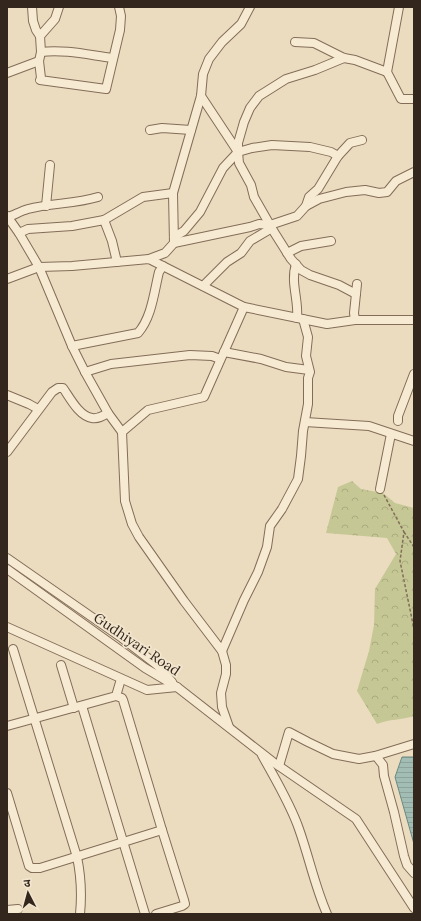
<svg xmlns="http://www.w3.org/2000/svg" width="421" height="921" font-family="Lora,'Noto Sans Devanagari',serif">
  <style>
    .park { fill: url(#park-crowns) }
    .water { fill: url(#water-rules); stroke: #6a8a81 }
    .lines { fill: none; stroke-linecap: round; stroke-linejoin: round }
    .minor-casing { stroke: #836d59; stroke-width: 10 }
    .path { stroke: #836d59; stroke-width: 1.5; stroke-dasharray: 3 2; stroke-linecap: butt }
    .minor { stroke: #f7ead2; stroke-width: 8 }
    .labels { text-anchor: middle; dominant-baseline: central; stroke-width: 3.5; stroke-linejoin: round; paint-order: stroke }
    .street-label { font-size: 14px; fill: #33261c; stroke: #f3e6cf }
  </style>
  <defs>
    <pattern id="park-crowns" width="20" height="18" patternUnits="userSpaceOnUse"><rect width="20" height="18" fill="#c5c894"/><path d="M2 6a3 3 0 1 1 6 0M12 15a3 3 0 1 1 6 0" fill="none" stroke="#aaac7f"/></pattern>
    <pattern id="water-rules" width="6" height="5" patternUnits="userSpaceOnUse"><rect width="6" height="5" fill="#a2bdb4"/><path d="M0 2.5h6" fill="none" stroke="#8ca29a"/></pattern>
  </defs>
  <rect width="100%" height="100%" fill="#ebdcbf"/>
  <path class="park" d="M352,481L361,489L383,493L395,503L414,508V716C402,720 389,719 377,724L357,691L369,651L374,625L375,589L396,554L387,538L326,533L338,487Z"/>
  <path class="water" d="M402,757H414V844L395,777Z"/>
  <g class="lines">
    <g class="minor-casing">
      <g id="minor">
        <path d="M32,7L33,21L36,30L40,36L41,52L39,61L41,78L40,80L106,89L120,30L121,16L119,7"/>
        <path d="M399,7L387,72L401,99H414"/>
        <path d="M40,36L55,19L59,7"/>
        <path d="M295,42L314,43L344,58L355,60L387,72"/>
        <path d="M41,52C64,49 89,55 112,58"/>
        <path d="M344,58L315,70L286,79L259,96L250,108L244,122L238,143V152L239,163L251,185L254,197L274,232L291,259L301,270L310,275L339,285L356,294"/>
        <path d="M7,73L39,61"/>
        <path d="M201,96L238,152"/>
        <path d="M150,130L162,128L191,130"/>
        <path d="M46,206L50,165"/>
        <path d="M306,206L319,199L346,192L365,190L379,193L387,192L396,181L414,172"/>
        <path d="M7,216L19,233L39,267L72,346L85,372L108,413L122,432L125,501L132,524L139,537L184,601L222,651L226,665V674L221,693L222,707L229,727"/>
        <path d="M8,217C14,215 21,211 28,209C51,203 75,204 98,197"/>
        <path d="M104,220L143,197L173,193"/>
        <path d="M19,233L28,229L72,226L104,220L112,241L117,262"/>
        <path d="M174,237L184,231L200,212L223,168L238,152L252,148L272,145L310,147L331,152L338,156"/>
        <path d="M174,243L250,227L259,224L270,225L297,216L306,206L309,197L318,189L338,156L350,143L362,140"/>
        <path d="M287,253L301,246L331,241"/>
        <path d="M149,259L165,253L174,243L173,193L201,96L203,74L209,59L222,42L241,24L250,7"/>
        <path d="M296,264C290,282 299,300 297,318"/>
        <path d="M7,279L39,267L72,266L149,259L244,307L327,324L355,320H414"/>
        <path d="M203,286L227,262L241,253L250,241L272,228"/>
        <path d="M355,320L354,313L357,284"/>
        <path d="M72,346L138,333C152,317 154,292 159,272L163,266"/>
        <path d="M224,352L261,359L286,367L309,370"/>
        <path d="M85,372L111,364L190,355L212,356L220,359"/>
        <path d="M7,395L29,404L38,409"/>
        <path d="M398,421V416L414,374"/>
        <path d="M305,422L369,426L414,441"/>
        <path d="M122,432L148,410L204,397L244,307"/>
        <path d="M7,452L52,392L58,388H63C70,398 79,416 92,418C98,419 103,416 108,413"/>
        <path d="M380,489L391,434"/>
        <path d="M7,558L122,638L157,665L172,682"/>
        <path d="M7,569L145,668L177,687L273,762L356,819L414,908"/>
        <path d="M7,627L147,690L177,687"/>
        <path d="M13,649L77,857C81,876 82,894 80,914"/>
        <path d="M222,651L244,600L258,572L267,547L270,526L282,509L298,479L301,456L303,431L308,404V378L310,372L306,356L308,337L303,319"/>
        <path d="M61,665L74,708"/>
        <path d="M116,696L122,698L123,700L162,830L184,900L185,904L182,906L156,914"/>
        <path d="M82,706L145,914"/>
        <path d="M7,726L116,696L121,679"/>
        <path d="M262,755C275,779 290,803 299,829C309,857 315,887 327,914"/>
        <path d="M376,756L383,765L384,776L394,812L404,856L407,865L414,873"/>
        <path d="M279,766L289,732L308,742L333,754L359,759L375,756L414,744"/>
        <path d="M7,793L29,866L32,868H40L162,830"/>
        <path d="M7,910L18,909"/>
      </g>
    </g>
    <g class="path">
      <path d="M384,495L404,532L400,561L414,629"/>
      <path d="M404,532L414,547"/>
    </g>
    <use href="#minor" class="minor"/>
  </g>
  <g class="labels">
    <g class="street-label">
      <text transform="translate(137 644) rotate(34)">Gudhiyari Road</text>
    </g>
  </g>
  <rect width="421" height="921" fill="none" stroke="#33261c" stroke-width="16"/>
  <g transform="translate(28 893) rotate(354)" stroke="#f3e6cf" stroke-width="3" paint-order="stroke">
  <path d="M0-3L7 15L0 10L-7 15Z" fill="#33261c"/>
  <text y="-6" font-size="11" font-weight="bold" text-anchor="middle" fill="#33261c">उ</text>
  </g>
</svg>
